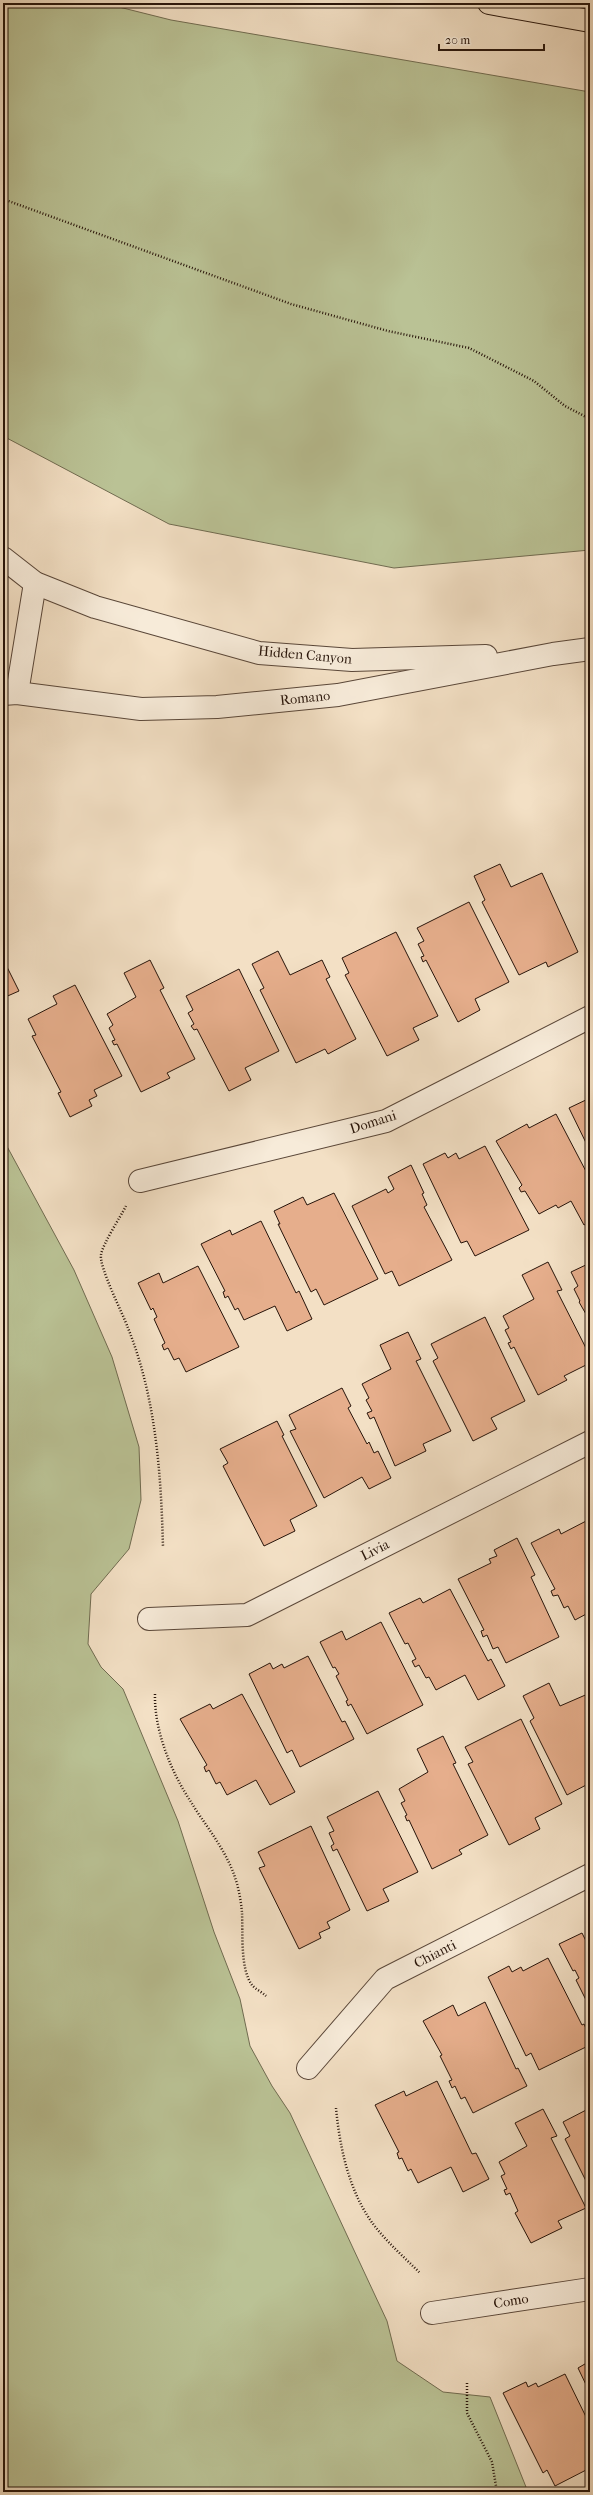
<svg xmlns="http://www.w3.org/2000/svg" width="593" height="2495" font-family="'IM FELL French Canon',serif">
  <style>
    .green { fill: #bac295; stroke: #706b50 }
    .building { fill: #e6ae8c; stroke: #27140a }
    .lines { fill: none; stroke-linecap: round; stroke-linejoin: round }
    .minor-casing { stroke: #5a4739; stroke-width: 24 }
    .major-casing { stroke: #27140a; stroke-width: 24 }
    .path { stroke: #27140a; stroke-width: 2.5; stroke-dasharray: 1 2; stroke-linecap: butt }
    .minor { stroke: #f7ebd9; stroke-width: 22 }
    .major { stroke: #f3e0c5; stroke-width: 22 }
    .labels { text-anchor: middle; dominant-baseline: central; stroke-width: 3; stroke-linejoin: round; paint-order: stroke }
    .street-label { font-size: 14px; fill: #27140a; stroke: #f7ebd9 }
  </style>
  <rect width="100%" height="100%" fill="#f3e0c5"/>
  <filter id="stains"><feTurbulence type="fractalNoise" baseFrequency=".005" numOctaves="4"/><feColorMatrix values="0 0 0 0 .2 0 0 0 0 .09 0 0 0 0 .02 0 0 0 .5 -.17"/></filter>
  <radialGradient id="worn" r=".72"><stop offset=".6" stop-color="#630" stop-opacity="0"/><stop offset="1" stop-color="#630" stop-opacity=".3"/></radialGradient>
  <g class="green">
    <path d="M3,3H103L171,20L590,92V550L394,568L169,524L3,436Z"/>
    <path d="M3,1139L74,1270L112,1357L139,1447L141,1500L129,1549L91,1594L88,1644L101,1667L123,1689L178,1821L214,1932L240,1999L250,2046L272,2086L290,2113L387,2321L397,2361L443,2392L490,2397L528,2492H3Z"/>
  </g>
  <g class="building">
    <path d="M500,864L511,887L542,873L578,952L548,967L546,962L519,975L482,902L485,900L474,876Z"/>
    <path d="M469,902L509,982L475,999L480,1010L458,1022L426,960L423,962L421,957L424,956L418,944L424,941L417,928Z"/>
    <path d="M396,932L438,1016L413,1028L419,1040L387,1056L345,975L349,973L342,958Z"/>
    <path d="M278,951L290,975L322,960L330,977L326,979L356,1039L328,1054L325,1049L296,1063L260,990L264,988L252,964Z"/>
    <path d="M150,960L164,988L160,990L195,1059L167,1073L170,1078L141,1092L117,1044L114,1045L112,1041L115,1040L109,1028L113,1025L107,1014L136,997L124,973Z"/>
    <path d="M5,963L19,991L3,998V964Z"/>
    <path d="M239,969L279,1051L245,1068L251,1080L229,1091L197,1029L194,1030L191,1026L194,1024L188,1013L193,1010L186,996Z"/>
    <path d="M75,985L122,1076L94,1090L97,1096L89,1100L92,1106L70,1117L58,1093L61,1092L32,1036L36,1035L28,1019L57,1004L53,996Z"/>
    <path d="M590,1098V1151L569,1108Z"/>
    <path d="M556,1114L590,1179V1222L584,1225L571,1201L558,1208L556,1205L539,1214L525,1191L521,1192L519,1188L522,1185L496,1141L527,1124L529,1128Z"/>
    <path d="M485,1146L529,1230L475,1256L467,1241L461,1243L423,1164L445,1153L448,1158L456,1153L459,1159Z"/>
    <path d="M411,1165L424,1193L422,1194L427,1205L424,1207L452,1260L399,1286L392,1271L385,1274L352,1206L386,1189L388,1193L394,1189L388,1177Z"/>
    <path d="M334,1193L378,1279L324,1305L316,1289L311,1292L278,1224H280L274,1211L303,1197L307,1205Z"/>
    <path d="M261,1221L296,1293L299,1291L312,1319L287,1331L275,1306L244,1320L238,1308L235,1310L228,1296L225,1298L223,1292L225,1291L201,1244L230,1230L232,1235Z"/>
    <path d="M548,1262L562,1290L557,1291L590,1356V1363L564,1376L567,1380L538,1395L514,1347L511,1349L508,1343L511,1342L505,1330L509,1328L503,1316L534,1299L522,1275Z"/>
    <path d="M590,1263V1321L579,1302L580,1301L574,1289L578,1286L571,1272Z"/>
    <path d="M198,1266L239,1347L186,1372L179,1358L174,1360L168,1348L164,1350L162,1345L165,1343L154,1319L157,1317L153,1308L151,1310L138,1283L159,1273L163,1283Z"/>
    <path d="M485,1317L525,1401L491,1418L497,1429L473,1441L433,1361L438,1358L431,1344Z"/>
    <path d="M408,1332L421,1359L416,1361L451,1431L423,1444L426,1451L395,1466L374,1417L370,1419L367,1413L372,1411L366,1400L369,1398L362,1384L391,1369L380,1345Z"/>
    <path d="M342,1388L351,1406L348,1408L367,1444L369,1442L374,1453L378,1451L391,1478L369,1489L362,1477L324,1498L290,1431L296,1429L289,1415Z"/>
    <path d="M277,1421L284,1435L282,1436L317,1506L290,1520L295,1531L264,1546L223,1466L228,1463L220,1449Z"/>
    <path d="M590,1519V1612L575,1620L568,1606L564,1608L558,1595L553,1596L551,1591L555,1589L531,1543L559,1529L561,1534Z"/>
    <path d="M517,1538L535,1575L531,1577L559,1637L506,1663L498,1647L493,1649L487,1635L483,1637L481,1631L484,1630L458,1579L491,1563L489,1559L497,1556L494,1550Z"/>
    <path d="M450,1589L488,1661L491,1659L505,1686L478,1700L465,1675L436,1690L429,1677L426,1678L419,1665L415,1667L412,1661L416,1659L408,1643L405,1644L389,1613L420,1598L423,1603Z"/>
    <path d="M381,1622L423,1705L367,1734L351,1704L348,1706L346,1701L348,1700L336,1676L339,1674L335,1667L333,1668L320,1642L342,1631L346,1640Z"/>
    <path d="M308,1656L342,1722L345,1721L354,1739L300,1767L292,1750L287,1753L249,1674L270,1663L273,1669L282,1664L284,1668Z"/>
    <path d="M549,1683L560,1706L590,1693V1783L567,1795L530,1721L534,1718L523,1696Z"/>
    <path d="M242,1694L295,1792L270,1805L256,1780L227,1795L220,1782L216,1784L209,1770L206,1772L204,1767L207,1765L180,1719L210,1704L213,1709Z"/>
    <path d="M521,1719L562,1804L535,1818L540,1829L509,1845L468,1764L473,1762L465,1747Z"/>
    <path d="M443,1736L456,1763L453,1764L488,1835L459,1850L462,1854L432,1869L409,1820L407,1821L405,1816L407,1815L401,1803L405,1801L399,1789L428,1772L417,1749Z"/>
    <path d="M378,1791L418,1872L383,1889L389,1901L367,1911L337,1849L333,1851L331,1846L334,1844L329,1833L334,1831L327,1817Z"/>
    <path d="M311,1826L350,1910L327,1922L330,1928L319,1933L321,1938L299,1949L259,1868L265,1866L258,1852Z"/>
    <path d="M582,1933L587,1943L590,1941V2009L588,2010L586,2005L588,2004L576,1980L579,1978L575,1970L573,1971L559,1944Z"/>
    <path d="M548,1958L582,2025L584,2024L590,2037V2045L539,2070L531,2053L526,2056L488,1977L509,1966L512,1972L521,1967L523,1971Z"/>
    <path d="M485,2002L516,2069L518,2068L527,2086L473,2113L465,2097L461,2099L455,2086L452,2088L449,2081L452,2080L440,2056L442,2055L423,2021L453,2005L458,2016Z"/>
    <path d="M437,2081L472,2154L476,2153L489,2179L463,2192L451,2167L418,2183L411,2169L408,2171L402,2158L399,2159L397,2153L399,2152L375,2105L404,2091L406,2096Z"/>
    <path d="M590,2108V2189L565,2139L570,2136L563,2122Z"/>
    <path d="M543,2109L557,2136L551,2138L586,2208L558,2221L562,2228L531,2243L515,2213L518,2211L510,2193L506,2195L504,2190L507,2189L501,2176L505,2174L499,2162L527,2146L515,2123Z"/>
    <path d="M590,2361V2393L578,2368Z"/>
    <path d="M565,2374L590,2425V2468L555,2486L547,2470L543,2473L503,2393L526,2382L528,2387L536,2383L538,2387Z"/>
  </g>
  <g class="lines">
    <g class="minor-casing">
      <g id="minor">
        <path d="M3,558L35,583L95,607L259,653L352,660L486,656"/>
        <path d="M17,693L35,583"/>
        <path d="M3,694L17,693L141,709L217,707L338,695L553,654L590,649"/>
        <path d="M140,1181L386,1121L590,1017"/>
        <path d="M149,1619L247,1615L590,1442"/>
        <path d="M308,2068L385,1979L590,1875"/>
        <path d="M432,2313L590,2289"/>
      </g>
    </g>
    <g class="major-casing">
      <path id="major" d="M489,3L590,21"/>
    </g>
    <g class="path">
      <path d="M3,199L291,304L388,331L469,348L534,381L565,406L590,419"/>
      <path d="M126,1206C121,1216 102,1245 101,1255C99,1267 123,1314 128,1328C156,1398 161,1473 163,1547"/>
      <path d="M155,1694C154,1730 171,1772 191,1802C205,1825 223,1846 233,1872C238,1884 241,1900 242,1913C243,1933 240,1969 252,1985C255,1989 262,1992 266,1996"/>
      <path d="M336,2108C340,2150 350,2196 377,2229C390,2245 406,2259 420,2273"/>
      <path d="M467,2383V2413L492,2462L497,2492"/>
    </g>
    <use href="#minor" class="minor"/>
    <use href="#major" class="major"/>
  </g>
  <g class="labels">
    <g class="street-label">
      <text transform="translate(305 655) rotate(5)">Hidden Canyon</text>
      <text transform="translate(305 698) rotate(-6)">Romano</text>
      <text transform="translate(373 1122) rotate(-18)">Domani</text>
      <text transform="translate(375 1550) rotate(-27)">Livia</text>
      <text transform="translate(435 1954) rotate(-27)">Chianti</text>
      <text transform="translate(511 2301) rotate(-9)">Como</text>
    </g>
  </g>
  <rect width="593" height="2495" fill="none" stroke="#f3e0c5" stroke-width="16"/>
  <rect x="4" y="4" width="585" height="2487" fill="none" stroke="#27140a" stroke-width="2"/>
  <rect x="8" y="8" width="577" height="2479" fill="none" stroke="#27140a"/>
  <path d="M439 44v6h105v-6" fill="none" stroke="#27140a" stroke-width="2"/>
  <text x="445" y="44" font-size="12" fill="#27140a" stroke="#f7ebd9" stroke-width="3" paint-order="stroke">20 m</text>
  <rect width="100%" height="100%" filter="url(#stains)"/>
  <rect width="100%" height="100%" fill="url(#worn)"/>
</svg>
